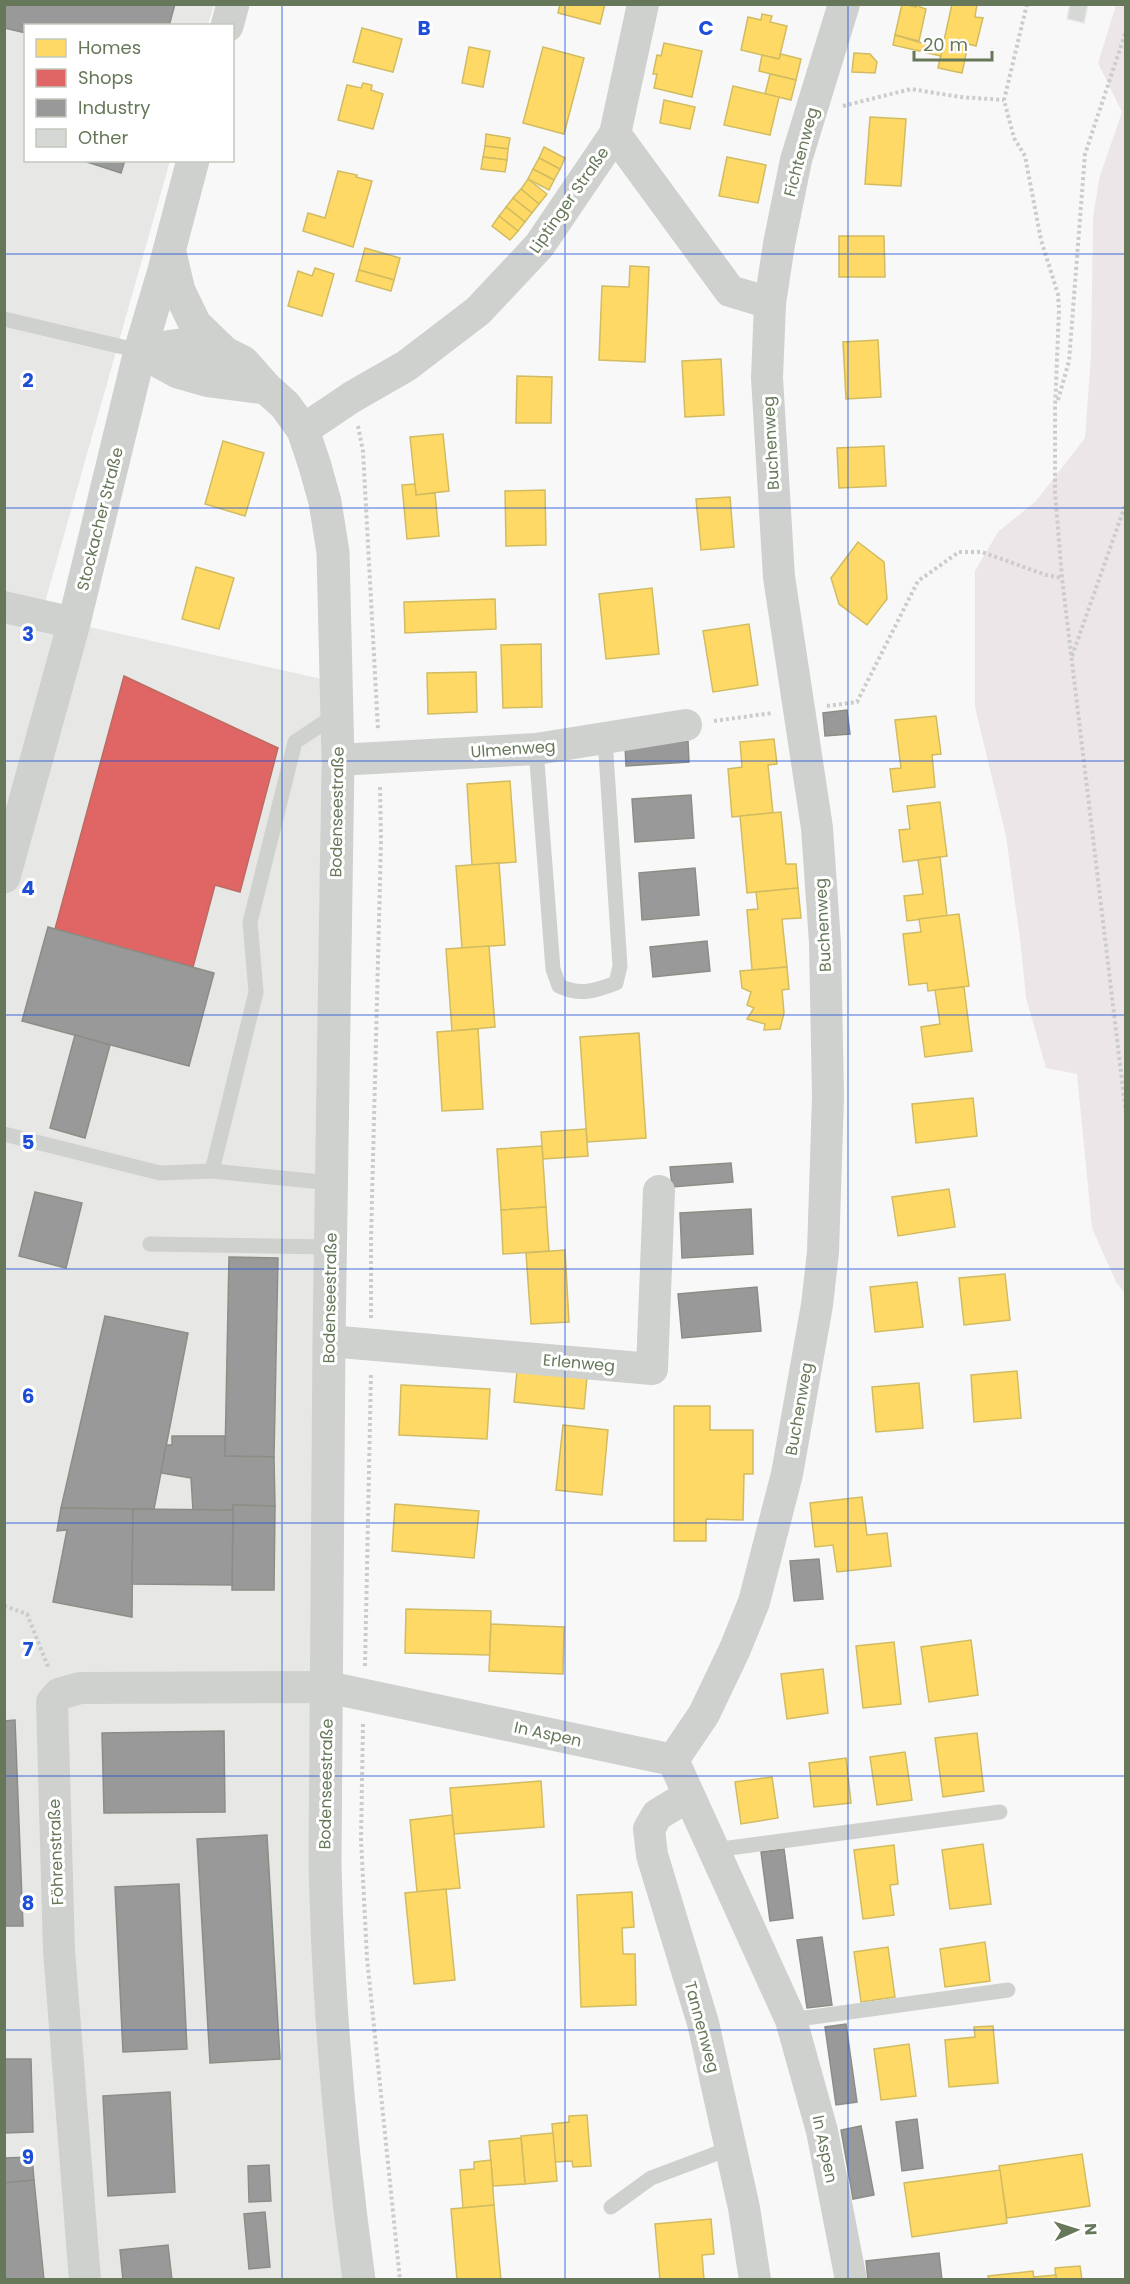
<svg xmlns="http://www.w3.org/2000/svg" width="1130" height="2284" font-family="Poppins,sans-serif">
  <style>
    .built { fill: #e7e8e6 }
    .green { fill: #ece6e8 }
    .homes { fill: #ffd966; stroke: #d1bc62; stroke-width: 1.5 }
    .shops { fill: #e06666; stroke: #bb6b62; stroke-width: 1.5 }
    .industry { fill: #999; stroke: #8a8f86; stroke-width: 1.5 }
    .building { fill: #d6d8d5; stroke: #e8e8e8; stroke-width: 1.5 }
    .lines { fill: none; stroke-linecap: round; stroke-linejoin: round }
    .path { stroke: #cccdcb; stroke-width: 4; stroke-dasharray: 3 3; stroke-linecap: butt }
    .service { stroke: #cfd1ce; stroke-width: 15 }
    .minor { stroke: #cfd1ce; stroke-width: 32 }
    .tertiary { stroke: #cfd1ce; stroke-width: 33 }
    .grid { fill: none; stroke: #1d4ed8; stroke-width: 1.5; stroke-opacity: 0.55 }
    .labels { text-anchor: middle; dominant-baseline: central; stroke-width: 6; stroke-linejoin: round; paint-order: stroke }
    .street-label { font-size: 16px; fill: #667859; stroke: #fff }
    .grid-label { font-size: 20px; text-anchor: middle; font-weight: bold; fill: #1d4ed8; stroke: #fff; stroke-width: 6; stroke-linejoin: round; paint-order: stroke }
  </style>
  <rect width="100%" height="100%" fill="#f8f8f8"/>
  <path class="built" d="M5,5H214L208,25L26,26V160L170,161L42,613L81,625L322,679L312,1684L349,2279L5,2280Z"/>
  <path class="green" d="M1116,5H1126L1125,1293L1116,1282L1092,1228L1077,1074L1046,1068L1026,998L1021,947L1006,836L975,707V571L998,532L1036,501L1085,438L1091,356L1093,219L1099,179L1122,112L1098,63Z"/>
  <g class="homes">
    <path d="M560,4H605L600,24L558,13Z"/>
    <path d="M902,4L916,7L919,4L920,7L926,9L919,41L895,35Z"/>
    <path d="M952,4H977L975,17L983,18L976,46L968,44L962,73L938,68Z"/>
    <path d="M762,14L772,16L770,22L787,26L779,59L741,50L748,17L761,20Z"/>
    <path d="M362,28L402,39L393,72L353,62Z"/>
    <path d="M895,35L942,49L941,56L893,45Z"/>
    <path d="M664,43L702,51L692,97L654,88L657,74H653L657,55L661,56Z"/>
    <path d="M469,47L490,51L483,87L462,83Z"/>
    <path d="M543,47L584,58L564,134L523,123Z"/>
    <path d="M854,53L870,54L877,62L875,73L852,72Z"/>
    <path d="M781,54L801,59L796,80L759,71L762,55L779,59Z"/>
    <path d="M770,74L796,80L791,100L765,94Z"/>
    <path d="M363,83L372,85L371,90L383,94L373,129L338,120L347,85L361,88Z"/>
    <path d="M733,86L779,97L770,135L724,125Z"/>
    <path d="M664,100L695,107L690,129L660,123Z"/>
    <path d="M870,117L906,119L901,186L865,184Z"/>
    <path d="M486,134L510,138L508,149L485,146Z"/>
    <path d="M485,146L508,149L507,160L483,157Z"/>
    <path d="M544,147L565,158L560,169L539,158Z"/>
    <path d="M483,157L507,160L505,172L481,169Z"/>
    <path d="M727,157L766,165L758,203L719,196Z"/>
    <path d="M539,158L560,169L554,180L533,169Z"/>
    <path d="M533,169L554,180L549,190L528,179Z"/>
    <path d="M338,171L357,175L356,177L372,181L353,247L303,231L308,213L325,218Z"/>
    <path d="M528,179L547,194L539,204L521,189Z"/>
    <path d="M521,189L539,204L532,213L513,198Z"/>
    <path d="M513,198L532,213L525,222L506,207Z"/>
    <path d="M506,207L525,222L518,231L499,216Z"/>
    <path d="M499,216L518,231L510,240L492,226Z"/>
    <path d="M839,236H884L885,277H839Z"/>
    <path d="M365,248L400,258L394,280L359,270Z"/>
    <path d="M630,266L649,267L645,362L599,360L602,286L629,287Z"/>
    <path d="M315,268L334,274L322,316L288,306L298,271L312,276Z"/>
    <path d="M359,270L394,280L391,291L356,281Z"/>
    <path d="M878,340L881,397L846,399L843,342Z"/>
    <path d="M721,359L724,415L685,417L682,361Z"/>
    <path d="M517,376L552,377L551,423H516Z"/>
    <path d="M443,434L449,491L416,495L410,437Z"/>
    <path d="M223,441L264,453L245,516L205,504Z"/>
    <path d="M884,446L886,486L839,488L837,448Z"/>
    <path d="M415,484L416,495L435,493L439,536L407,539L402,485Z"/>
    <path d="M545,490L546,545L506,546L505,491Z"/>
    <path d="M730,497L734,547L701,550L696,499Z"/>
    <path d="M858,542L884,562L887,599L867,625L839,604L831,578Z"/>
    <path d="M196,567L234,578L219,629L182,619Z"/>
    <path d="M652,588L659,654L606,659L599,594Z"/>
    <path d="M495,599L496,629L405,633L404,602Z"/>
    <path d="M749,624L758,685L713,692L703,631Z"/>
    <path d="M541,644L542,707L503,708L501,645Z"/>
    <path d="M476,672L477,712L428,714L427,673Z"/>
    <path d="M936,716L941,754L932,755L935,787L893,792L890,769L901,768L895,720Z"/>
    <path d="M774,739L777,764L768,765L773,813L732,817L728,769L742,767L740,742Z"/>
    <path d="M510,781L516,862L472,865L467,784Z"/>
    <path d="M940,802L947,856L903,862L899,830L910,829L907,806Z"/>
    <path d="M781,812L786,864H796L798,888L747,893L740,816Z"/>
    <path d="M940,857L947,916L907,921L904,896L923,894L918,860Z"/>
    <path d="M499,863L505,945L462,948L456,866Z"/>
    <path d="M798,888L801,918L782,919L787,967L752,970L747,910L758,909L756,892Z"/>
    <path d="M959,914L969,986L928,991L927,983L909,985L903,934L921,932L919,919Z"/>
    <path d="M489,946L495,1027L452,1031L446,949Z"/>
    <path d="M787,967L789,989L782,990L784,1013L780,1029L764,1030L765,1024L747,1019L754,1008L747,1005L751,992L742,988L740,971Z"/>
    <path d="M964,987L972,1051L925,1057L921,1027L940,1024L935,990Z"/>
    <path d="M478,1029L483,1109L442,1111L437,1032Z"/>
    <path d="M639,1033L646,1138L587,1142L580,1037Z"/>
    <path d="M973,1098L977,1136L916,1143L912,1104Z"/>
    <path d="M586,1129L588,1156L543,1159L541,1132Z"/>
    <path d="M542,1146L546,1207L501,1210L497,1149Z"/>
    <path d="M949,1189L955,1227L898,1236L892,1197Z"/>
    <path d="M546,1207L549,1251L503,1254L501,1210Z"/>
    <path d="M565,1250L569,1322L531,1324L526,1253Z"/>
    <path d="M1005,1274L1010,1320L964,1325L959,1278Z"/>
    <path d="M917,1282L923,1327L875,1332L870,1287Z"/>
    <path d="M517,1371L587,1377L584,1409L514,1402Z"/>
    <path d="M1017,1371L1021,1418L974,1422L971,1375Z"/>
    <path d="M919,1383L923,1428L876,1432L872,1387Z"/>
    <path d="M401,1385L490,1389L487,1439L399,1435Z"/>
    <path d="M674,1406H710V1430H753V1474H744L743,1520L706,1519V1541H674Z"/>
    <path d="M563,1425L608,1430L602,1495L556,1490Z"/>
    <path d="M862,1497L867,1535L887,1533L891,1566L837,1572L833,1545L815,1547L810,1503Z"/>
    <path d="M395,1504L479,1511L474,1558L392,1551Z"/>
    <path d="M406,1609L491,1611L490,1655L405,1653Z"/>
    <path d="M491,1624L564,1627L563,1674L489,1671Z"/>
    <path d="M971,1640L978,1695L929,1702L921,1647Z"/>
    <path d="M894,1642L901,1704L863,1708L856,1646Z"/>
    <path d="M823,1669L828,1713L787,1719L781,1674Z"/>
    <path d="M977,1733L984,1791L943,1797L935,1738Z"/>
    <path d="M905,1752L912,1800L877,1805L870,1757Z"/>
    <path d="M846,1758L851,1803L814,1807L809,1763Z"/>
    <path d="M772,1777L778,1818L741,1824L735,1782Z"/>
    <path d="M541,1781L544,1827L454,1834L450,1788Z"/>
    <path d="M452,1815L460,1888L417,1892L410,1820Z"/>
    <path d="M983,1844L991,1904L950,1909L942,1850Z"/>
    <path d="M894,1845L898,1884L890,1885L894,1915L863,1919L854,1850Z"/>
    <path d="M446,1889L455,1980L414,1984L405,1893Z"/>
    <path d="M632,1892L634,1927L622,1928L623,1954H635L636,2005L581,2007L577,1895Z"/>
    <path d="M985,1942L990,1981L945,1987L940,1949Z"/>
    <path d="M888,1947L895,1997L861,2002L854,1952Z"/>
    <path d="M993,2026L998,2083L949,2087L945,2040L975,2037L974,2027Z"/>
    <path d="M909,2044L916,2096L881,2100L874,2049Z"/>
    <path d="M587,2115L591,2166L573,2167L572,2161L555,2162L552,2124L569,2122V2116Z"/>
    <path d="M553,2133L557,2181L525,2184L521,2136Z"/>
    <path d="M521,2138L525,2184L493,2186L489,2141Z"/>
    <path d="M1082,2154L1090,2206L1007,2218L999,2166Z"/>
    <path d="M491,2160L494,2205L463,2208L460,2170L474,2169V2162Z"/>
    <path d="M1000,2170L1007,2223L912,2237L904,2183Z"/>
    <path d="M494,2205L501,2280H457L451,2209Z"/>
    <path d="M711,2219L714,2254L702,2255L704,2280H660L655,2224Z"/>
    <path d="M1080,2266L1082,2280H1056L1055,2268Z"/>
    <path d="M1033,2271L1034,2280H989L988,2276Z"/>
    <path d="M1056,2275V2280H1034V2277Z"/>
  </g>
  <path class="shops" d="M124,676L278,748L240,892L215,885L193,967L55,929Z"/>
  <g class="industry">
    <path d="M4,4H175L169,26H26V33L4,28Z"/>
    <path d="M81,160H125L121,173Z"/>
    <path d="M847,710L850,734L825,736L823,713Z"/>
    <path d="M688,741L689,762L626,766L625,745Z"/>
    <path d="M691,795L694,838L635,842L632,799Z"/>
    <path d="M695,868L699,915L642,920L639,873Z"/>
    <path d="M48,927L214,973L189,1066L22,1021Z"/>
    <path d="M707,941L710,971L653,977L650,947Z"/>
    <path d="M75,1035L110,1045L85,1138L50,1128Z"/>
    <path d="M731,1163L733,1182L672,1187L670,1167Z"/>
    <path d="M35,1192L82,1203L66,1268L19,1256Z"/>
    <path d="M751,1209L753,1254L682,1258L680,1213Z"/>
    <path d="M229,1257L278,1258L274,1457L225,1456Z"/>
    <path d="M757,1287L761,1331L682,1338L678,1294Z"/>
    <path d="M105,1316L188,1333L154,1509L61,1508Z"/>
    <path d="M172,1436H225V1456L274,1457L275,1506L233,1505V1510H193L191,1478L161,1473L166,1445H172Z"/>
    <path d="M233,1505L275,1506L274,1590H232Z"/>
    <path d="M61,1508L133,1509L132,1617L53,1602L67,1530L57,1531Z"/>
    <path d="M133,1509L233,1510L232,1585L132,1584Z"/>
    <path d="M819,1559L823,1599L794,1601L790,1561Z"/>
    <path d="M15,1720L23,1926H4V1721Z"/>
    <path d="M224,1731L225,1812L104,1813L102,1733Z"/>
    <path d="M267,1835L280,2059L210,2063L197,1839Z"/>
    <path d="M784,1849L793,1918L770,1921L761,1852Z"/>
    <path d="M179,1884L187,2049L123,2052L115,1887Z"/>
    <path d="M822,1937L832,2005L807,2008L797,1940Z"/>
    <path d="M846,2024L857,2102L836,2105L825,2027Z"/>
    <path d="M4,2059H31L33,2132L4,2133Z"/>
    <path d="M170,2092L175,2192L108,2196L103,2096Z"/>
    <path d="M917,2119L923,2168L902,2171L896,2122Z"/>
    <path d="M861,2126L874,2195L853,2199L841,2130Z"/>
    <path d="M32,2157L34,2180L4,2183V2158Z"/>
    <path d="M269,2165L271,2201L249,2202L248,2166Z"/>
    <path d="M34,2180L44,2280H4V2183Z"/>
    <path d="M265,2212L270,2267L249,2269L244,2214Z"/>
    <path d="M168,2245L172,2280H123L120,2250Z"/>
    <path d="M939,2253L942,2280H868L866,2261Z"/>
  </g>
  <path class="building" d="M1070,4H1088L1084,23L1067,19Z"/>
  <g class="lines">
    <g class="path">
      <path d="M1027,4L1004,100L1014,138L1025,156L1041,240L1058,294L1059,310L1055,408V492L1062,578L1126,1114"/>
      <path d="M843,106L911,89L960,97L1004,100"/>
      <path d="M1058,400L1069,361L1085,154L1126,31"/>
      <path d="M358,426L363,451L378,730"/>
      <path d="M1072,656L1126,503"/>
      <path d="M827,706L857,702L918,581L959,552H982L1046,575L1062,578"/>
      <path d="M714,721L772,713"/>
      <path d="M371,1318V1239L381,841L380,785"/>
      <path d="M4,1606L27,1614L49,1669"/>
      <path d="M365,1666L371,1373"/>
      <path d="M363,1724L361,1839L367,1958L400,2280"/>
    </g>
    <g class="service">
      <path d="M4,319L140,351"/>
      <path d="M536,749L553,969L559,986C580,996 595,991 616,983L620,966L605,739"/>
      <path d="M4,1134L160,1173L212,1171"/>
      <path d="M331,1183L212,1171L256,992L250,922L295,742L337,714"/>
      <path d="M150,1244L330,1247"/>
      <path d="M714,1850L1000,1812"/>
      <path d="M791,2020L1008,1990"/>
      <path d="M611,2207L651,2178L731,2148"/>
    </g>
    <g class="minor">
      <path d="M615,134L730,291L770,303L767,378L779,577L817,828L825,943L828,1097L823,1252L817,1305L787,1474L754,1602L735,1649L704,1714L673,1760"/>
      <path d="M770,303L779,244L796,160L844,4"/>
      <path d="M303,430L352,397L406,366L478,311L539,246L615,134L643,4"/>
      <path d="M4,607L74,623"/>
      <path d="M338,760L536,749L686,725"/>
      <path d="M329,1341L652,1369L659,1191"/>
      <path d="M688,1796L657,1815L649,1829L652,1855L703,2023L744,2208L755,2280"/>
      <path d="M85,2280L59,1950L52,1702L59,1694L80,1688L327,1687L673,1760L791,2020L822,2131L851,2280"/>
    </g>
    <g class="tertiary">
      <path d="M227,26L233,4"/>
      <path d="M170,253L179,291L195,324L225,353"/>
      <path d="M140,351L180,345L225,353L243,362L266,388L285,405L303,430L315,466L325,502L333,552L338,760L329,1341L325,1863C328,2003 340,2141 359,2280"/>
      <path d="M140,351L178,372L210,381L266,388"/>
      <path d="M4,877L74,623L140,351L163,274L193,160"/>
    </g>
  </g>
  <path class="grid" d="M282,4V2280M565,4V2280M848,4V2280M4,254H1126M4,508H1126M4,761H1126M4,1015H1126M4,1269H1126M4,1523H1126M4,1776H1126M4,2030H1126"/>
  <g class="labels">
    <g class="street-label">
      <text transform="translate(801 152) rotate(-75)">Fichtenweg</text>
      <text transform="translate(569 200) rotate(-55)">Liptinger Straße</text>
      <text transform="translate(771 443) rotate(-93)">Buchenweg</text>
      <text transform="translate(100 519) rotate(-76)">Stockacher Straße</text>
      <text transform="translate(513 749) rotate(-4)">Ulmenweg</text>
      <text transform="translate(337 812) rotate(-89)">Bodenseestraße</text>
      <text transform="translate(823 925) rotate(-93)">Buchenweg</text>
      <text transform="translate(330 1298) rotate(-89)">Bodenseestraße</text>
      <text transform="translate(579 1363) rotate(5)">Erlenweg</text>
      <text transform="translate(799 1409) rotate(-80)">Buchenweg</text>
      <text transform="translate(548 1734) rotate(12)">In Aspen</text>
      <text transform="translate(326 1784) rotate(-89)">Bodenseestraße</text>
      <text transform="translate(56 1852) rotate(-92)">Föhrenstraße</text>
      <text transform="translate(702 2027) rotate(75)">Tannenweg</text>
      <text transform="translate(825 2149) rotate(78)">In Aspen</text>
    </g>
  </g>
  <g class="grid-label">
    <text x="424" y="35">B</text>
    <text x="706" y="35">C</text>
    <text x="28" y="387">2</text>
    <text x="28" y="641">3</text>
    <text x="28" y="895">4</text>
    <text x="28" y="1149">5</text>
    <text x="28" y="1403">6</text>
    <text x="28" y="1656">7</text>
    <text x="28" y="1910">8</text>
    <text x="28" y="2164">9</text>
  </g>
  <rect width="1130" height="2284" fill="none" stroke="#667859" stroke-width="12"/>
  <rect x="24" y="24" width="210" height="138" fill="#ffffff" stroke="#c2c9bd" stroke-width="1.5"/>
  <rect x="36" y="39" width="30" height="18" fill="#ffd966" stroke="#c2c9bd" stroke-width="1.5"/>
  <text x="78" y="54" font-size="18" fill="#667859">Homes</text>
  <rect x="36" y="69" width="30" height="18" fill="#e06666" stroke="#c2c9bd" stroke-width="1.5"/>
  <text x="78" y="84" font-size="18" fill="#667859">Shops</text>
  <rect x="36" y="99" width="30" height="18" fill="#999999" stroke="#c2c9bd" stroke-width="1.5"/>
  <text x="78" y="114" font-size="18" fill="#667859">Industry</text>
  <rect x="36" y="129" width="30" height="18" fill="#d6d8d5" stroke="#c2c9bd" stroke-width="1.5"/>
  <text x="78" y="144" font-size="18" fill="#667859">Other</text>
  <g transform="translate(1076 2230) rotate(87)" stroke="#ffffff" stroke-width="4.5" paint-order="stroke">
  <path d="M0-4.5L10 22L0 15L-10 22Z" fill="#667859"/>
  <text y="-9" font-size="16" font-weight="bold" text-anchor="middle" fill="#667859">N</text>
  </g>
  <path d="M914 51v9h78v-9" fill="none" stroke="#667859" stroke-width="3"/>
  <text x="923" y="51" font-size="18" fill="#667859" stroke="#ffffff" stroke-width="4.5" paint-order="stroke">20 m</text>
</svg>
